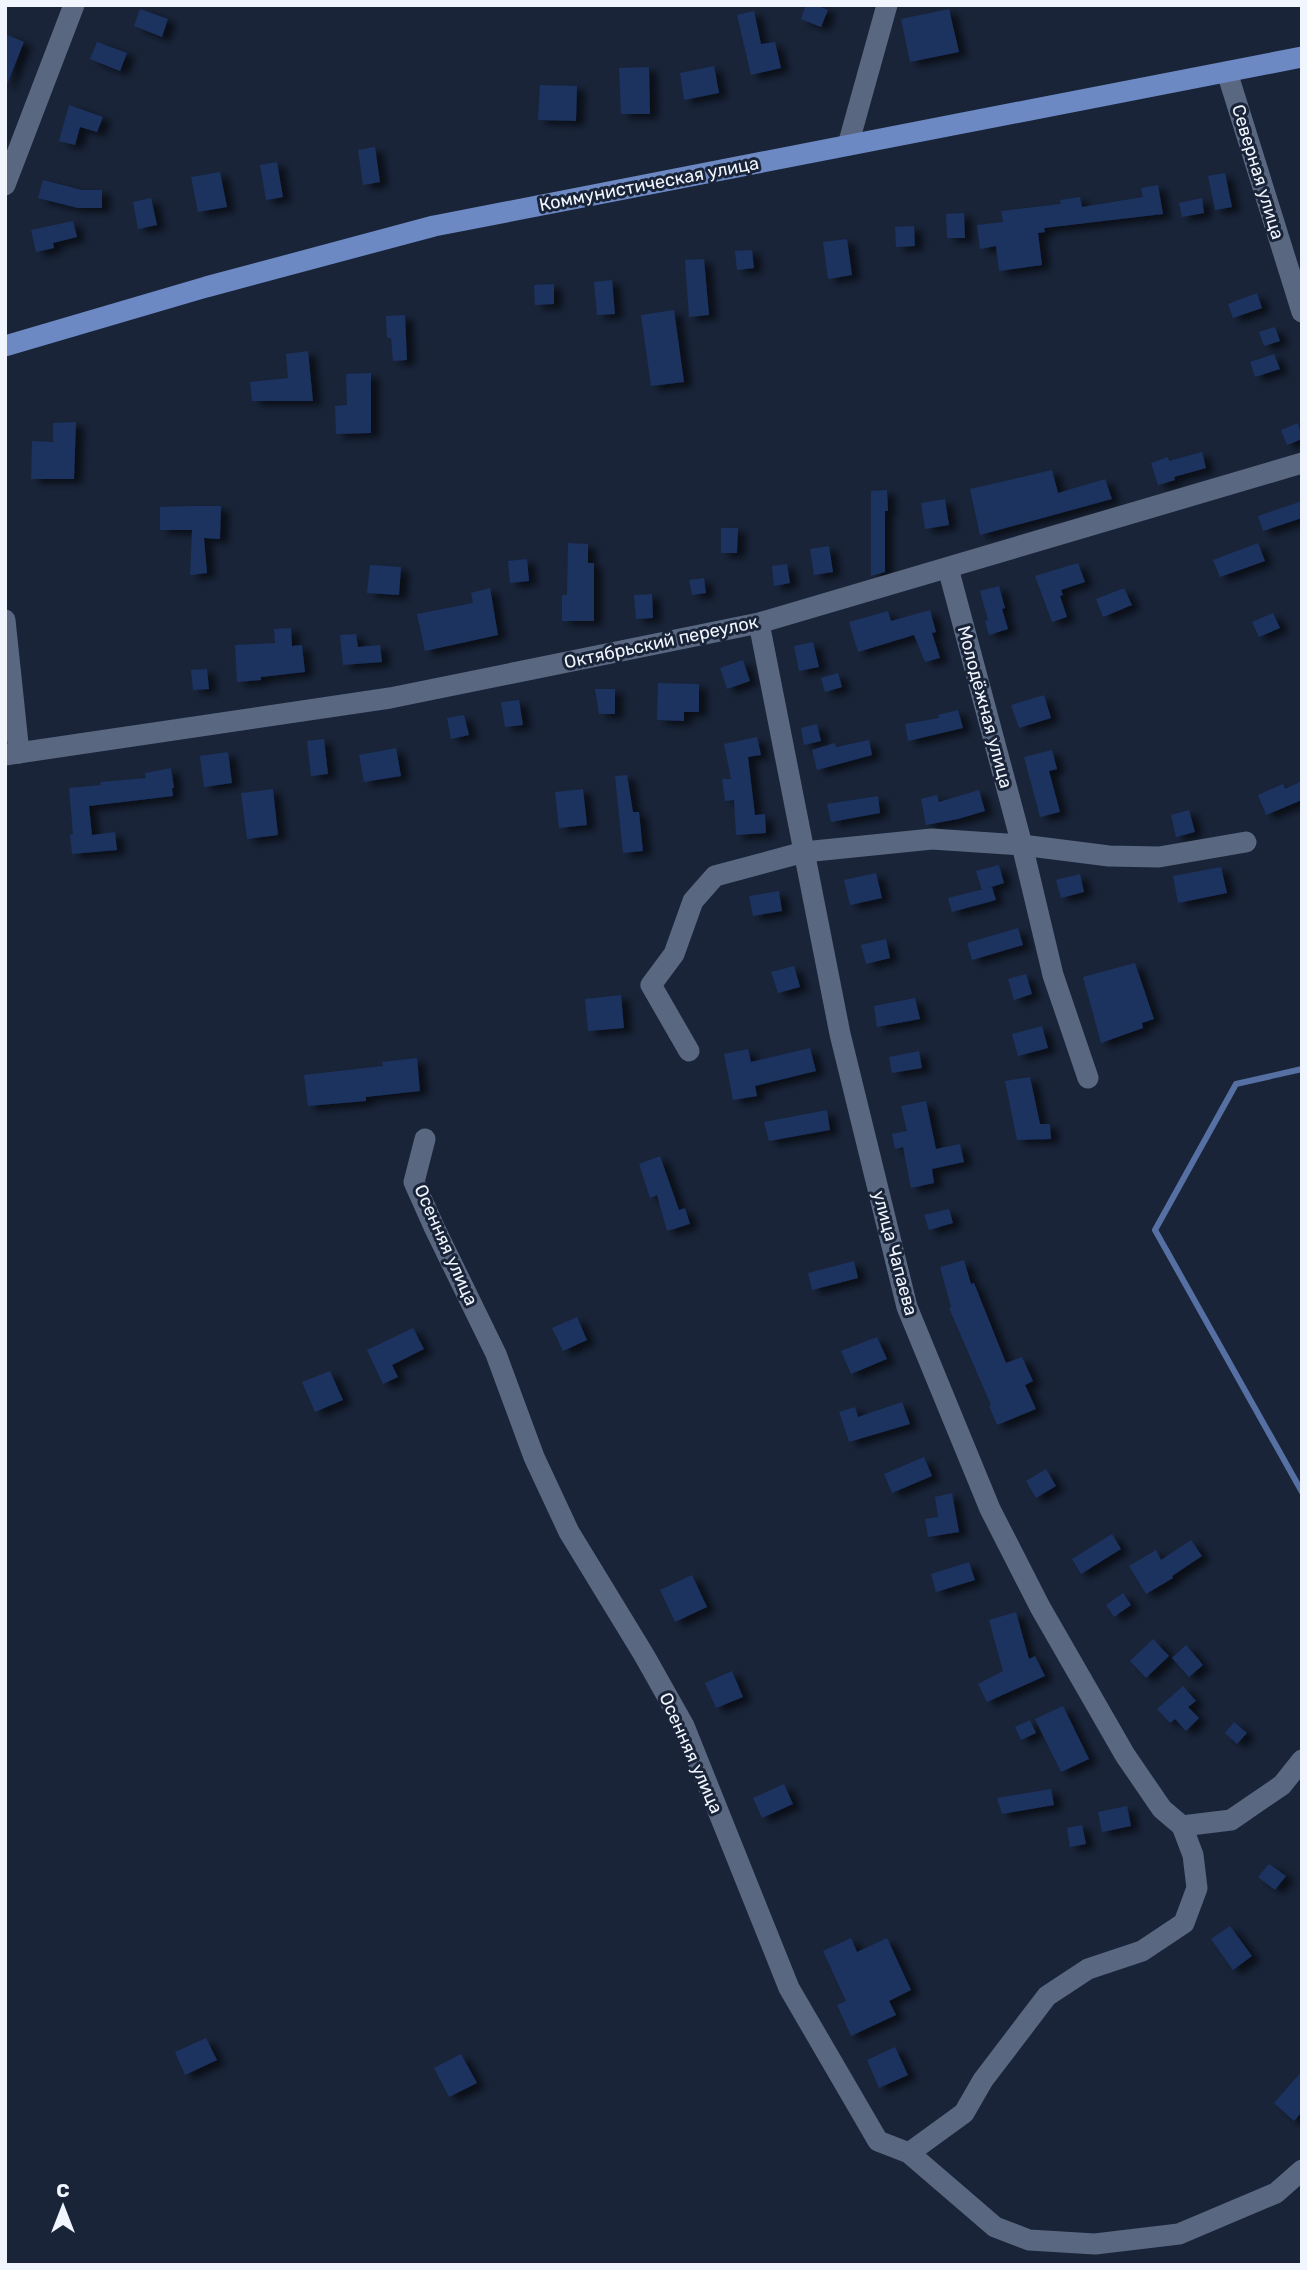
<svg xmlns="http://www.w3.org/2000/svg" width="1307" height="2270" font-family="Rubik,sans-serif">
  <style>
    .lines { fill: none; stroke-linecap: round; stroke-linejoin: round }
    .stream { stroke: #5670a3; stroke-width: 6 }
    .building { fill: #1c325f; filter: url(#shadow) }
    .street { stroke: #5a6781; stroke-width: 21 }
    .primary { stroke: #6c89c3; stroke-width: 21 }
    .labels { text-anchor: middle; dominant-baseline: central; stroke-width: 6; stroke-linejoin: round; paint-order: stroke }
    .street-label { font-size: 18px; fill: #f0f5fe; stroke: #192439 }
  </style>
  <defs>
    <filter id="shadow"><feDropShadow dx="8" dy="4.5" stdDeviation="3.5" flood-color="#0009"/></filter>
  </defs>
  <rect width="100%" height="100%" fill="#192439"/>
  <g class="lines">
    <path class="stream" d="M1302,1069L1236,1084L1155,1230L1302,1492"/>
  </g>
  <g class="building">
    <path d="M806,5H816L828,10L821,27L801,19Z"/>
    <path d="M140,9L168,19L162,37L134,26Z"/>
    <path d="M949,9L959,52L910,62L901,19Z"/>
    <path d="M754,11L761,44L775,42L781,68L751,75L737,15Z"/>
    <path d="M5,34L24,42L6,87H5Z"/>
    <path d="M97,42L127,53L120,71L90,59Z"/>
    <path d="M714,66L719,93L684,100L680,73Z"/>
    <path d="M649,67L650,114H621L619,68Z"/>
    <path d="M540,85L577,86L576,121L538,120Z"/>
    <path d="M69,105L103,117L97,132L80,127L75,145L59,141Z"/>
    <path d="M375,147L380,182L363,185L358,150Z"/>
    <path d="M277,162L283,197L266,200L260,165Z"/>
    <path d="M220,172L227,207L198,212L191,177Z"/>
    <path d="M1225,173L1232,207L1215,210L1208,176Z"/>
    <path d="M43,180L82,190H102V208H78L38,198Z"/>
    <path d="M1158,185L1163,214L1044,228L1045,232L1038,233L1042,265L999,271L996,246L980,249L977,225L1003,222L1001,211L1061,204L1060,200L1080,197L1082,207L1143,197L1141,188Z"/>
    <path d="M151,198L157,225L138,229L133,202Z"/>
    <path d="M1202,198L1204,213L1182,217L1179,203Z"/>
    <path d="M964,213L965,238H947L946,214Z"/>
    <path d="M73,221L77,237L53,243L54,248L36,252L31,230Z"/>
    <path d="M914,226L915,246L896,247L895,227Z"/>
    <path d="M847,239L852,275L828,279L823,242Z"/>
    <path d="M752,250L754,268L737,270L735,251Z"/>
    <path d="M704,259L709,315L689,317L685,260Z"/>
    <path d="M612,280L615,314L597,315L594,282Z"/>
    <path d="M554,284V304L535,305L534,285Z"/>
    <path d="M1257,293L1262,308L1233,318L1228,304Z"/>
    <path d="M674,310L684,382L651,386L641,315Z"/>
    <path d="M405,315L407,360L393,361L391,338H387L386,316Z"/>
    <path d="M1275,327L1280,341L1264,346L1259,332Z"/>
    <path d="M308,351L313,401H252L250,382L288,378L286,354Z"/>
    <path d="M1274,354L1280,369L1255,377L1250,362Z"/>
    <path d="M371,373V433L336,434L335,406L347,405L346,374Z"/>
    <path d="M76,422L74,479H31L32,441L53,442V423Z"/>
    <path d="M1298,423L1302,439L1287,445L1281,430Z"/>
    <path d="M1202,452L1206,468L1174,477L1175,480L1158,485L1151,463L1168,457L1169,461Z"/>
    <path d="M1052,470L1058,493L1105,479L1112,499L980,535L970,489Z"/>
    <path d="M887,490L888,511H885V572L871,576V491Z"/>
    <path d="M945,499L949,525L925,529L921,503Z"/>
    <path d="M1302,501V518L1263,531L1258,516Z"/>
    <path d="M192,506H221L220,539L204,538L207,573L190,575L192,530H160V507Z"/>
    <path d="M721,528H738L737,553H721Z"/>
    <path d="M568,543L588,544V563H594V621H562V595H567Z"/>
    <path d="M1258,543L1265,561L1220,577L1213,560Z"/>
    <path d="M829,546L833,572L814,575L810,549Z"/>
    <path d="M527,559L529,581L510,583L508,561Z"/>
    <path d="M1078,563L1085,582L1061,590L1063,595L1060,596L1067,617L1052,622L1035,576Z"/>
    <path d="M787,564L790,583L774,586L772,566Z"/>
    <path d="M370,565L401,567L399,595L367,593Z"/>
    <path d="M704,578L706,593L692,595L689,580Z"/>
    <path d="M999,586L1005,608L1002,609L1008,629L989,635L985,621L988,620L980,591Z"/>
    <path d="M490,588L498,635L425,651L417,614L473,603L471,593Z"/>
    <path d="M1124,588L1132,605L1103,617L1096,599Z"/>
    <path d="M652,594L653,618L636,619L634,595Z"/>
    <path d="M930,610L936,632L932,633L940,658L925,662L914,635L858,652L849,622L888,611L891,621Z"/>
    <path d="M1273,613L1280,628L1259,637L1252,622Z"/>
    <path d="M291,628L292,646L302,645L305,672L261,677V680L237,682L235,645L275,643L274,629Z"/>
    <path d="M356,634L358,647L380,645L382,662L343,665L340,635Z"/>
    <path d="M813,642L819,667L799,671L794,646Z"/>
    <path d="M743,660L750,681L727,689L720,668Z"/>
    <path d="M207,669L209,689L193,690L191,670Z"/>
    <path d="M838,673L842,687L825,692L821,678Z"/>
    <path d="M658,683L699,684V712H684V721L657,720Z"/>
    <path d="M595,689H615V714H599Z"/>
    <path d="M1044,695L1051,718L1019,728L1011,705Z"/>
    <path d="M519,700L523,725L505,727L501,702Z"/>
    <path d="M958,710L963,728L908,741L905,724L939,718L938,715Z"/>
    <path d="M464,715L469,735L451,739L447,718Z"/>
    <path d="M817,724L821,741L804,745L801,728Z"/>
    <path d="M757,737L761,755L748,757L755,815L765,814L766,833L736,835L734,800L725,801L722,779H731L724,744Z"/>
    <path d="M324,739L328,774L311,776L307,741Z"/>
    <path d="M869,740L872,755L817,770L812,750L835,743L836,747Z"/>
    <path d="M396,748L401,776L364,782L359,755Z"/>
    <path d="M1052,750L1057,769L1049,771L1060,812L1040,817L1024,757Z"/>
    <path d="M228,752L232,783L204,787L200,756Z"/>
    <path d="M171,768L174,788H172L173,796L89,806L92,835L115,832L117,850L72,854L70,835L73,834L69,788L101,785L100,782L146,778L145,773Z"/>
    <path d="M627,775L633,812H639L643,851L623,853L615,776Z"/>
    <path d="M1302,781V800L1266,815L1258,795L1283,784L1285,789Z"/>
    <path d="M273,789L278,835L247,839L241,793Z"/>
    <path d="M583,789L587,825L559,828L555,792Z"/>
    <path d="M979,790L985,811L958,819L926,825L921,799L937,795L939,802Z"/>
    <path d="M878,796L880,813L831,822L827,804Z"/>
    <path d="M1189,810L1195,832L1176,837L1171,815Z"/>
    <path d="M999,865L1004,883L982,890L976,871Z"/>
    <path d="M1221,867L1227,893L1178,903L1173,876Z"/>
    <path d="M876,873L882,898L850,905L844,880Z"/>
    <path d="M1080,874L1084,892L1061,898L1056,880Z"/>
    <path d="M992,887L996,900L952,912L948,898Z"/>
    <path d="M779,891L782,911L753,916L749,896Z"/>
    <path d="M1018,928L1023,945L972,960L967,943Z"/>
    <path d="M886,939L890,958L866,964L861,945Z"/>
    <path d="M1135,963L1154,1019L1142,1023L1143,1028L1101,1043L1083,977Z"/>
    <path d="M794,966L800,987L778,993L771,972Z"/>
    <path d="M1026,974L1032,994L1014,1000L1008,979Z"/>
    <path d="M621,995L624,1028L588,1031L585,999Z"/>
    <path d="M915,998L920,1019L877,1027L874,1006Z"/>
    <path d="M1042,1026L1048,1048L1018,1056L1012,1034Z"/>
    <path d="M810,1048L816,1071L755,1086L757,1096L733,1100L724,1054L748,1049L751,1062Z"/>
    <path d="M919,1051L922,1068L892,1073L889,1057Z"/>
    <path d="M417,1058L420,1091L366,1097V1101L308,1106L304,1075L383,1066L382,1062Z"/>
    <path d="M1030,1077L1040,1124H1050L1051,1139L1017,1140L1005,1081Z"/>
    <path d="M926,1101L936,1149L960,1144L964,1162L932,1169L934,1183L911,1188L903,1147L895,1149L892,1134L907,1131L901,1106Z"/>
    <path d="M827,1110L830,1130L769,1141L764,1122Z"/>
    <path d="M660,1156L679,1210L685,1208L690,1224L667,1231L657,1195L650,1198L639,1164Z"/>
    <path d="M949,1209L953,1223L929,1230L924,1215Z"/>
    <path d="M964,1260L971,1284L974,1283L1006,1363L1022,1357L1033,1381L1025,1385L1036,1409L997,1425L989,1406L991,1405L949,1308L951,1307L940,1267Z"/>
    <path d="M854,1261L858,1278L812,1290L808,1273Z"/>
    <path d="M577,1317L587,1340L563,1351L552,1328Z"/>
    <path d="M413,1328L424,1349L392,1365L398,1377L383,1384L367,1350Z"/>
    <path d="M877,1337L887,1359L851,1374L841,1351Z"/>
    <path d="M330,1371L343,1400L315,1412L302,1382Z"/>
    <path d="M902,1402L910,1424L849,1442L839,1412L855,1407L858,1417Z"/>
    <path d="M924,1457L932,1476L892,1493L884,1474Z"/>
    <path d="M1046,1469L1056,1486L1036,1498L1026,1481Z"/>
    <path d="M952,1493L959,1532L928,1537L925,1519L938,1517L935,1497Z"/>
    <path d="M1112,1534L1121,1549L1081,1574L1072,1559Z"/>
    <path d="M1191,1540L1202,1556L1172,1576L1173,1578L1146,1594L1129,1566L1156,1550L1161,1560Z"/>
    <path d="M969,1562L975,1580L936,1592L931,1574Z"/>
    <path d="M692,1575L707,1607L675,1622L660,1590Z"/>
    <path d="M1123,1593L1131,1605L1114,1617L1106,1605Z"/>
    <path d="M1016,1612L1029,1659L1035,1656L1045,1676L987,1702L978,1684L1003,1671L989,1620Z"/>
    <path d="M1153,1639L1169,1656L1146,1678L1130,1661Z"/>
    <path d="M1186,1645L1203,1665L1189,1677L1172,1658Z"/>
    <path d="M732,1671L743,1697L716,1708L705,1683Z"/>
    <path d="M1183,1686L1196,1701L1188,1707L1199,1718L1186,1731L1175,1719L1170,1723L1157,1709Z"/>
    <path d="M1063,1706L1089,1759L1061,1772L1035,1719Z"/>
    <path d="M1030,1720L1036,1733L1021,1740L1015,1727Z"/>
    <path d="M1234,1722L1247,1733L1237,1744L1225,1733Z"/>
    <path d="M784,1784L793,1804L762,1818L753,1798Z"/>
    <path d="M1051,1789L1054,1805L1002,1814L997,1798Z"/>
    <path d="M1127,1806L1131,1826L1102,1832L1098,1812Z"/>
    <path d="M1082,1825L1086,1844L1070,1847L1067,1828Z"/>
    <path d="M1269,1864L1286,1876L1275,1890L1258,1877Z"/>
    <path d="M1230,1926L1252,1956L1233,1970L1211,1939Z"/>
    <path d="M851,1938L857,1952L887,1938L911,1990L889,2001L896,2015L851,2036L837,2005L846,2001L823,1951Z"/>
    <path d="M206,2038L217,2060L185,2075L175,2052Z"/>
    <path d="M895,2047L908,2075L879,2088L867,2060Z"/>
    <path d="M461,2054L477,2083L449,2097L434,2068Z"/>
    <path d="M1302,2071V2112L1294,2121L1274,2103Z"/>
  </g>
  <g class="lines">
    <g class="street">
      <path d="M1227,72L1302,312"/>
      <path d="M848,145L887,5"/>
      <path d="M5,185L74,5"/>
      <path d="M948,568L1022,845L1053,975L1088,1078"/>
      <path d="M5,620L19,753"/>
      <path d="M759,623L840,1034L907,1307L990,1509L1040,1607L1125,1755L1162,1809L1182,1826"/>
      <path d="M5,755L390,698L759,623L1302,463"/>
      <path d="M689,1051L651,985L674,954L693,901L715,876L804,852L932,839L1022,845L1109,856L1159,857L1246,842"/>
      <path d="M425,1139L414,1182L435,1229L496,1354L534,1457L569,1532L644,1655L684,1726L789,1988L878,2141L909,2153L995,2227L1029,2240L1095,2244L1179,2234L1276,2193L1302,2170"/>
      <path d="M909,2153L964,2113L983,2080L1047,1996L1088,1969L1142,1951L1184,1923L1197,1888L1193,1855L1182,1826L1231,1820L1282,1785L1302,1760"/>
    </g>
    <path class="primary" d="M5,346L206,287L434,226L1302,57"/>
  </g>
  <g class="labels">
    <g class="street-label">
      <text transform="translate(1258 172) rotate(73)">Северная улица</text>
      <text transform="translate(649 184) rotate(-11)">Коммунистическая улица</text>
      <text transform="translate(661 642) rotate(-12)">Октябрьский переулок</text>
      <text transform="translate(985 707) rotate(75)">Молодёжная улица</text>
      <text transform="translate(446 1245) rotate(66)">Осенняя улица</text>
      <text transform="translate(895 1253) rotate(75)">улица Чапаева</text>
      <text transform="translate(691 1753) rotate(66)">Осенняя улица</text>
    </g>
  </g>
  <rect width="1307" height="2270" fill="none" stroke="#f0f5fe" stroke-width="14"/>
  <g transform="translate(63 2207)" stroke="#192439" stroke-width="5" paint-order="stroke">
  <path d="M0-5L12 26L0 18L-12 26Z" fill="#f0f5fe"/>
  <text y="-10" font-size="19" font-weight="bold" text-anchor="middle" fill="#f0f5fe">С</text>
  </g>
</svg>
